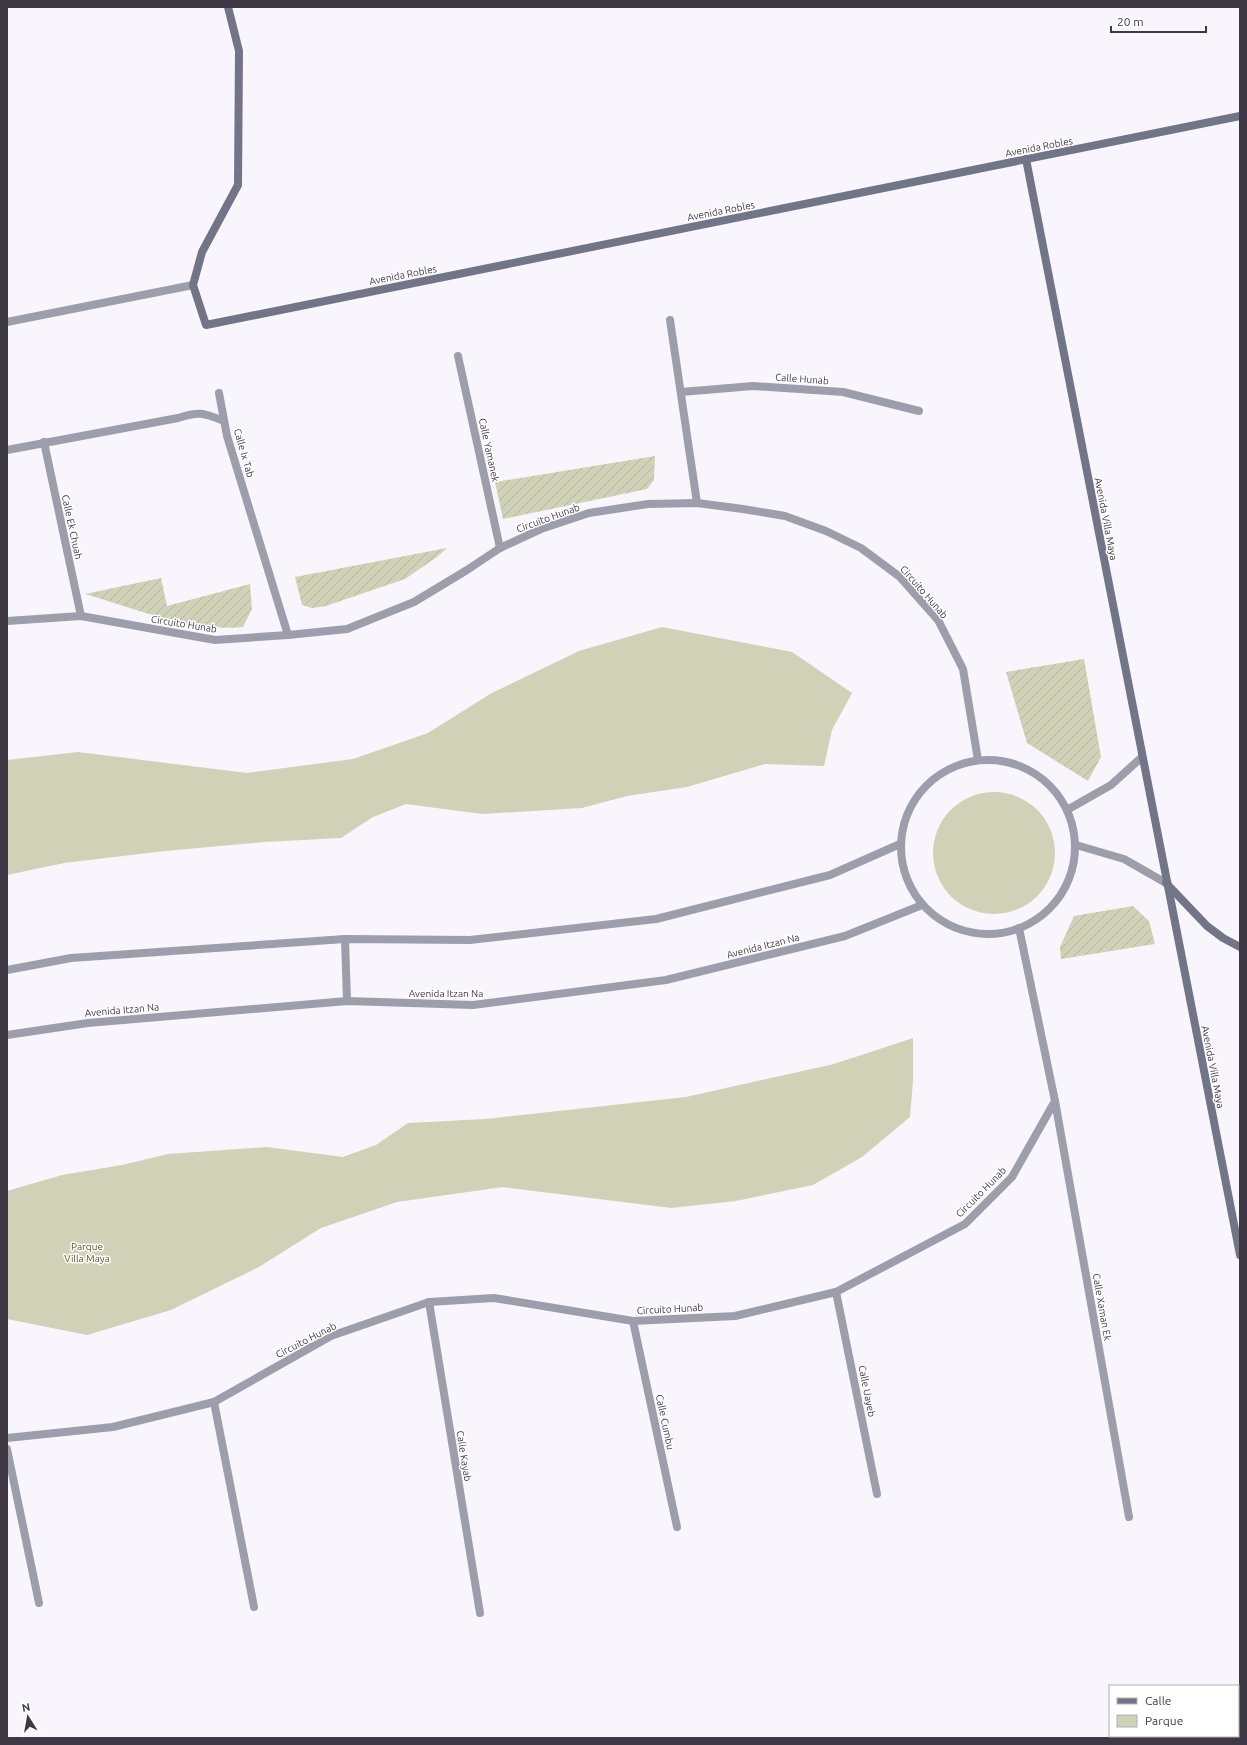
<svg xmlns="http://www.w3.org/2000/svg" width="1247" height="1745" font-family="Ubuntu,sans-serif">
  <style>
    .park { fill: #cfd2b7 }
    .garden { fill: url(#garden-furrows) }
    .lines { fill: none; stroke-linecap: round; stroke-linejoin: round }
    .street { stroke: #9d9eac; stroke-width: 8 }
    .secondary { stroke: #727487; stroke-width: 8 }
    .labels { text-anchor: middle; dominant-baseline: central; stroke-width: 3; stroke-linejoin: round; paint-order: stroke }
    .street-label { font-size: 10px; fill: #3e3844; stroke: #fff }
    .park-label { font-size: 10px; fill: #505421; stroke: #fff }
  </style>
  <defs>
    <pattern id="garden-furrows" width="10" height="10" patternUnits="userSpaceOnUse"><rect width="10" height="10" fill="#cfd2b7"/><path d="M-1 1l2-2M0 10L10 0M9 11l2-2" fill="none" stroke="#b3b59f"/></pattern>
  </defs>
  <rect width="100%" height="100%" fill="#f8f5fc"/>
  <g class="park">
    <path d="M662,627L792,652L852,693L832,730L824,766L765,764L687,787L627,796L582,808L482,814L406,804L373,817L341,838L264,842L165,851L64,863L7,875V760L78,752L247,773L353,759L428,733L490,694L579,651Z"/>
    <circle cx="994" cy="853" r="61"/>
    <path d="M913,1038V1081L910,1117L862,1157L813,1185L736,1201L671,1208L503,1187L397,1202L321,1228L259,1267L171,1310L87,1335L7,1319V1191L62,1175L122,1165L168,1154L267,1147L343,1157L376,1145L408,1123L485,1119L686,1097L834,1064Z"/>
  </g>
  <g class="garden">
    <path d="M655,456L654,480L647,489L503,519L495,482Z"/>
    <path d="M447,548L437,557L405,579L326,606L312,608L302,605L295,577Z"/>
    <path d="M161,578L167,606L250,584L252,609L243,627C193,632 132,608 85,594Z"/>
    <path d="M1084,659L1101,757L1088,781L1027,743L1006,672Z"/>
    <path d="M1133,906L1149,921L1155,944L1061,959L1060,947L1074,916Z"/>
  </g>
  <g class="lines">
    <g class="street">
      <path d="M670,320L697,503"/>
      <path d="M7,322L193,285"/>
      <path d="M458,356L500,548"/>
      <path d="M681,392L753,386L843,392L919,411"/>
      <path d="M219,393L227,436L288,635"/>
      <path d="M44,442L81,616"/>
      <path d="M7,450L178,418C200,411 203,413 224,421"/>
      <path d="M7,621L81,616L215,640L288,635L347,629L414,602L467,570L500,548L541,529L589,513L648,504L697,503L743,509L785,516L826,531L861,548L900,577L938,620L963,669L978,760"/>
      <circle cx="988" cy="847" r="87"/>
      <path d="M1067,810L1111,785L1142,757"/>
      <path d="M1076,845L1124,859L1166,883"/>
      <path d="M345,939L347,1001"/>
      <path d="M7,970L71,958L345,939L470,940L656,919L830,875L900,844"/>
      <path d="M7,1035L88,1023L347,1001L473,1005L666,980L845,936L922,905"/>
      <path d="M1055,1101L1129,1517"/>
      <path d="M836,1292L877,1494"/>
      <path d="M429,1302L480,1613"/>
      <path d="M633,1321L677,1527"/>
      <path d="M214,1402L254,1607"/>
      <path d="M7,1438L113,1427L214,1402L331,1336L429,1302L494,1298L633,1321L735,1316L836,1292L965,1224L1012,1177L1055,1101L1019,928"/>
      <path d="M7,1449L39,1603"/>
    </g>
    <g class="secondary">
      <path d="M228,7L239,51L238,185L202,252L193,285L206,325L1240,116"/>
      <path d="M1026,159L1240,1255"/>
      <path d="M1166,883L1207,926L1223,938L1240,947"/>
    </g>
  </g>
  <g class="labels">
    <g class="street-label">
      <text transform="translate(1039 147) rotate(-11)">Avenida Robles</text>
      <text transform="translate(721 211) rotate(-11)">Avenida Robles</text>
      <text transform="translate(403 275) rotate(-11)">Avenida Robles</text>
      <text transform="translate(802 379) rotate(4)">Calle Hunab</text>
      <text transform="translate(489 450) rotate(78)">Calle Yamanek</text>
      <text transform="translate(244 453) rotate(74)">Calle Ix Tab</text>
      <text transform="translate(548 518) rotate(-20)">Circuito Hunab</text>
      <text transform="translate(1106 519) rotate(79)">Avenida Villa Maya</text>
      <text transform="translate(72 527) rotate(78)">Calle Ek Chuah</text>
      <text transform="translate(924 592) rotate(49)">Circuito Hunab</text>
      <text transform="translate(184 624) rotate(9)">Circuito Hunab</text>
      <text transform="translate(763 946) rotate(-14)">Avenida Itzan Na</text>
      <text x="446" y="993">Avenida Itzan Na</text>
      <text transform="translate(122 1010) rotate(-5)">Avenida Itzan Na</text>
      <text transform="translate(1213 1067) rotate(79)">Avenida Villa Maya</text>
      <text transform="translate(981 1192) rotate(-45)">Circuito Hunab</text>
      <text transform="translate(1102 1307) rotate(80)">Calle Xaman Ek</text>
      <text transform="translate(670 1309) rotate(-3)">Circuito Hunab</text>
      <text transform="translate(306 1340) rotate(-27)">Circuito Hunab</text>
      <text transform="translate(867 1391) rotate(79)">Calle Uayeb</text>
      <text transform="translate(665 1422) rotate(78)">Calle Cumbu</text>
      <text transform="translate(464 1456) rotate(81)">Calle Kayab</text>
    </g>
    <g class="park-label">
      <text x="87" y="1246">Parque<tspan x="87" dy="12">Villa Maya</tspan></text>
    </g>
  </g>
  <rect width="1247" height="1745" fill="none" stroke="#3e3844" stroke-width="16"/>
  <rect x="1109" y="1685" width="130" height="52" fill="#ffffff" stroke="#b2afb4"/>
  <rect x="1117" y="1698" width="20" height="6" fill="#727487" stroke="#b2afb4"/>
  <text x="1145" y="1705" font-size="12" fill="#3e3844">Calle</text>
  <rect x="1117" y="1715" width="20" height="12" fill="#cfd2b7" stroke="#b2afb4"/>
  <text x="1145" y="1725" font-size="12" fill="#3e3844">Parque</text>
  <g transform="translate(28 1717) rotate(349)" stroke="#ffffff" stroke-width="3" paint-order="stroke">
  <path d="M0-3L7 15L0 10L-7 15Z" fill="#3e3844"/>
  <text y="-6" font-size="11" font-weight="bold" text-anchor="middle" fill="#3e3844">N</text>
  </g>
  <path d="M1111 26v6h95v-6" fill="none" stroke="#3e3844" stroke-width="2"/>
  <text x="1117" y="26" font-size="12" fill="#3e3844" stroke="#ffffff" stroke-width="3" paint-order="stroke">20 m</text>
</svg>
